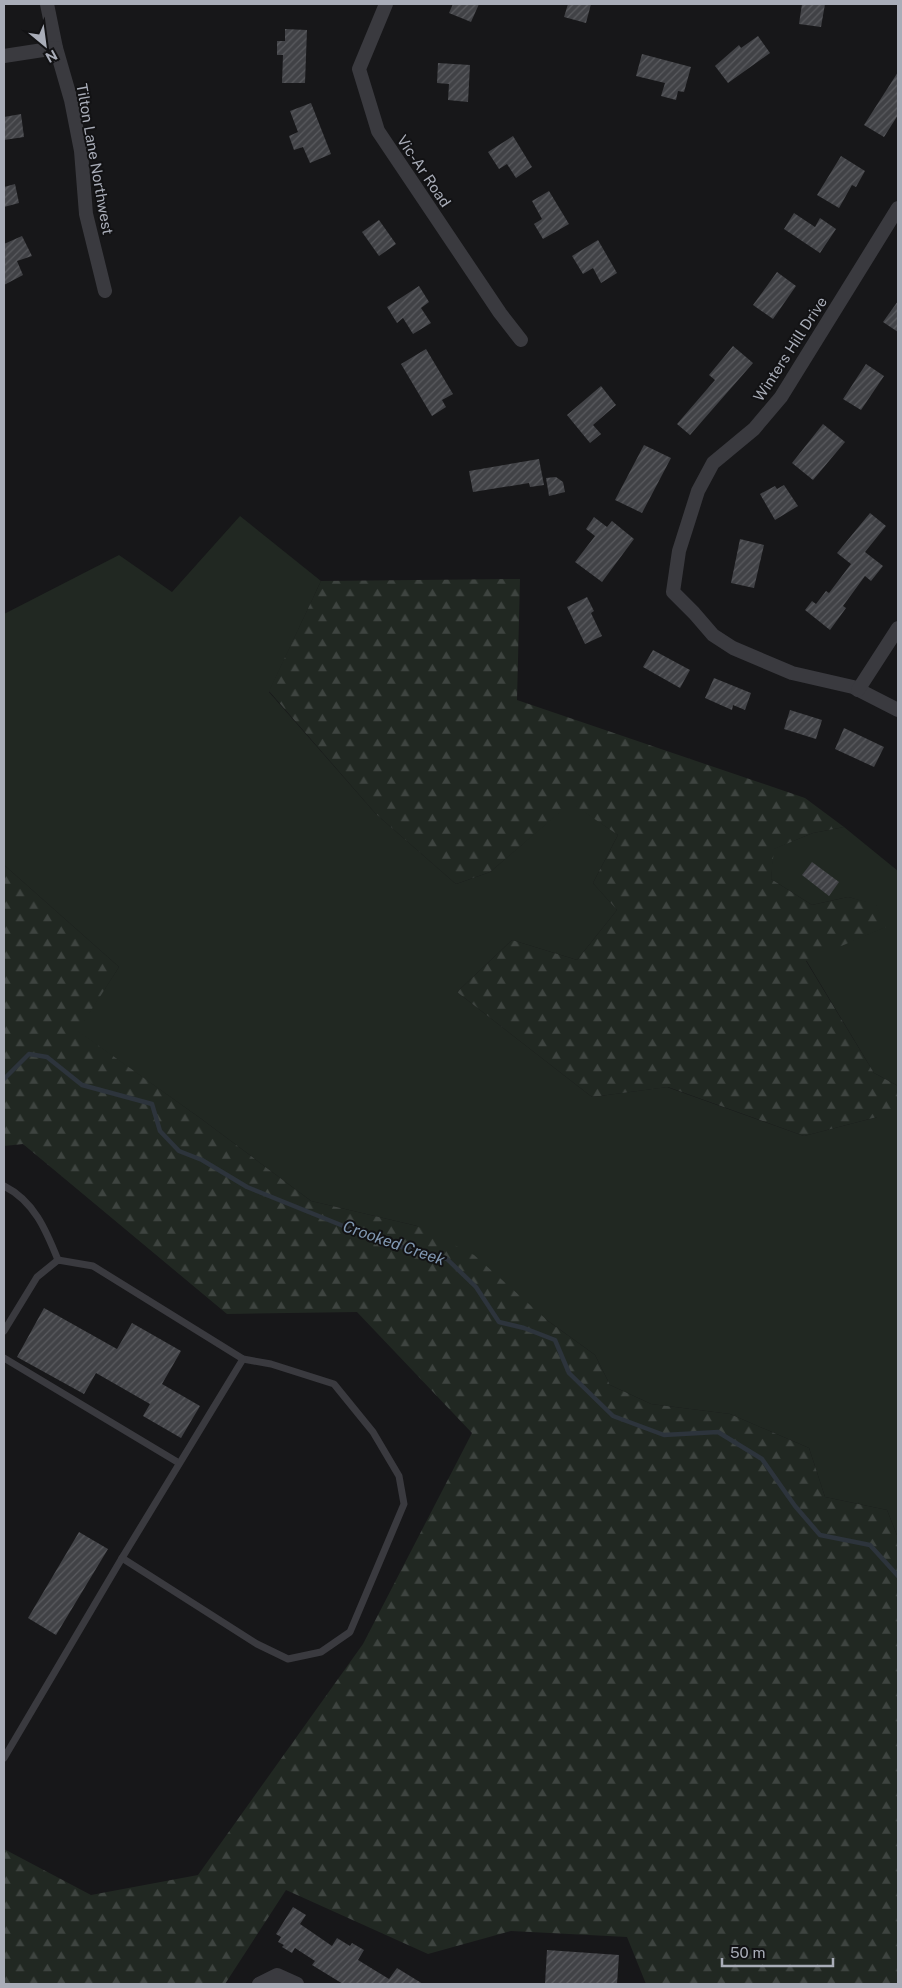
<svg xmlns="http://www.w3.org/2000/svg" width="902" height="1988" font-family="'Public Sans',sans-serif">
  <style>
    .green { fill: #212822 }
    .forest { fill: url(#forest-firs) }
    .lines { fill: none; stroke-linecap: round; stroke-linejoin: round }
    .stream { stroke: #2d343c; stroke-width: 4.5 }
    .building { fill: url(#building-hatch) }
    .service { stroke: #3a3a3f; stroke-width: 7 }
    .minor { stroke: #3a3a3f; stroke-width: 14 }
    .labels { text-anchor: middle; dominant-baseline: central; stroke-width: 4; stroke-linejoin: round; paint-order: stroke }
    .street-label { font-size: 15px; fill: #a9adb8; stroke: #121214 }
    .water-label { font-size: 16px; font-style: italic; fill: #8198b2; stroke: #121214 }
  </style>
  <defs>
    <pattern id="forest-firs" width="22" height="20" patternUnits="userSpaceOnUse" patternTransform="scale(1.25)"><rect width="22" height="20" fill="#212822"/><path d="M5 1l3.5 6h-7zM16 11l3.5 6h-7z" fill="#3e4440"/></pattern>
    <pattern id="building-hatch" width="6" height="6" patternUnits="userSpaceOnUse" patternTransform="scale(1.25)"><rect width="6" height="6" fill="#414246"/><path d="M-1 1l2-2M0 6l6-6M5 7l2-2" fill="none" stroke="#5a5b5f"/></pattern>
  </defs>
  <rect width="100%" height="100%" fill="#171719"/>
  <g class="green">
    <path d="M240,516L321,581L269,692L376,814L456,884L490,872L571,802L618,835L593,883L617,910L577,960L512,940L457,992L592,1097L667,1087L804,1136L877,1117H898V1538L887,1510L825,1497L809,1448L730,1414L651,1404L610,1385L595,1355L417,1226L311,1201L200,1118L77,1031L119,967L4,865V614L119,555L172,592Z"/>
    <path d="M844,827L898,871V1086L874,1073L806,960L885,927L876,905L848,897L812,905L771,879L773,849L813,833Z"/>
  </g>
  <g class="forest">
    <path d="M520,579L517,700L805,798L844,827L813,833L774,849L771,879L812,905L848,897L876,904L886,927L806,961L874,1073L898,1086V1117H877L804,1136L668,1087L592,1097L457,992L512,940L577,960L617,910L593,883L618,835L571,803L490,872L456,884L376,814L269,691L321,581Z"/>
    <path d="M4,865L119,967L78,1031L200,1118L311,1201L417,1226L474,1255L548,1321L595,1355L610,1385L651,1404L730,1414L809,1448L825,1497L887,1510L898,1538V1984H646L627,1937L511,1931L428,1954L286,1890L225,1984H4V1849L91,1895L198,1875L363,1644L472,1433L357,1312L227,1314L23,1144L4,1146Z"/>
  </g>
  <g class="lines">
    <path class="stream" d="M4,1079L29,1054L47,1057L82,1085L152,1104L160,1131L179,1151L202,1160L247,1187L383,1242L447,1259L476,1287L499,1322L524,1328L555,1340L569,1373L613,1416L664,1435L718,1432L762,1459L795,1506L820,1535L870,1545L898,1576"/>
  </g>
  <g class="building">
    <path d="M453,4H479L471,22L449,13Z"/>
    <path d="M568,4H591L586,23L564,17Z"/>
    <path d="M802,4H825L821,27L799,24Z"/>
    <path d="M285,29L307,30L305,83H282L283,55H277V41H285Z"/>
    <path d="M758,36L770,53L728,83L715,66L739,45L741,48Z"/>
    <path d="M642,54L691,67L684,92L678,91L676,100L661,96L665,83L636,76Z"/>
    <path d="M438,63L470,65L468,102L448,100L449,84L437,83Z"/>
    <path d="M898,72V115L884,137L864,125Z"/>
    <path d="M311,103L331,154L310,163L303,147L294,150L289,136L298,132L290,111Z"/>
    <path d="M21,114L24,137L4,140V117Z"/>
    <path d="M513,136L532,167L516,178L507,164L499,169L488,152Z"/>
    <path d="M841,156L865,171L856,187L852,185L839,208L817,195Z"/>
    <path d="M15,184L19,203L4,207V187Z"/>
    <path d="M549,191L569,224L543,239L534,224L542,219L532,201Z"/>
    <path d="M794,213L815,227L820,218L836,229L820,253L784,229Z"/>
    <path d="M379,220L396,244L379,256L362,232Z"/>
    <path d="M22,236L32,256L17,261L23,275L4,285V244Z"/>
    <path d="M598,240L617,273L601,283L593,268L583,274L572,256Z"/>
    <path d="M777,272L796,286L773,319L753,305Z"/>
    <path d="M419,286L429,302L421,308L431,323L413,334L403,318L397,323L387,307Z"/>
    <path d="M898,301V332L883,322Z"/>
    <path d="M733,346L753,363L690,435L677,424L715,380L709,375Z"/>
    <path d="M426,349L453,394L442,400L446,407L432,416L401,364Z"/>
    <path d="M866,364L884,376L861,410L843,399Z"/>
    <path d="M601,386L616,405L593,425L601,434L590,443L567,415Z"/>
    <path d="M823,424L845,442L813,480L792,463Z"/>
    <path d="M644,445L671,458L642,513L615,500Z"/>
    <path d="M539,459L544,485L530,487L529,483L473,492L469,471Z"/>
    <path d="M556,477L563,482L565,492L549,496L546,478Z"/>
    <path d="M784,485L798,506L775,520L760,494L775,486L777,489Z"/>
    <path d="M870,513L886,526L865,552L883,566L871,581L865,576L843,606L846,608L830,630L805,610L812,601L816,604L826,591L829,593L851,564L837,553Z"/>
    <path d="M594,517L607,527L612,521L634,539L602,582L575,562L595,536L586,529Z"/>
    <path d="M740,539L764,545L754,588L731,583Z"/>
    <path d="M587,597L594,611L591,613L602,636L585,644L567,607Z"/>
    <path d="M653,650L690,670L680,688L643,667Z"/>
    <path d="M714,678L751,693L745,710L733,705L732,710L705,698Z"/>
    <path d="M790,710L822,720L816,739L784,729Z"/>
    <path d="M844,728L884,747L874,767L835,749Z"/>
    <path d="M812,862L839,882L829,896L802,875Z"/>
    <path d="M44,1308L117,1349L132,1323L181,1351L162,1384L200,1406L181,1438L143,1416L150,1404L96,1373L84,1394L17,1357Z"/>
    <path d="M79,1532L108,1549L56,1635L28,1618Z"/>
    <path d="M293,1907L306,1915L300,1924L332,1946L337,1938L350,1946L352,1943L364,1950L358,1960L389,1979L397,1968L423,1984H343L312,1965L315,1961L295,1948L292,1953L282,1947L284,1945L278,1942L281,1937L276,1934Z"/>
    <path d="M547,1950L619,1955L617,1984H545Z"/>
  </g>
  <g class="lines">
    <g class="service">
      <path d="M4,1186C34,1201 46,1230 58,1260"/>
      <path d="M4,1331L37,1277L58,1260L93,1266L243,1359L271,1364L334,1384L373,1432L399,1476L404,1504L350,1632L321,1652L288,1659L257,1644L122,1558"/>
      <path d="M4,1358L179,1463"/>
      <path d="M4,1758L122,1558L243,1359"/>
    </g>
    <g class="minor">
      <path d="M47,4L56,48L71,100L81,151L86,214L105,291"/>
      <path d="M386,4L359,69L378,131L500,313L521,340"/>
      <path d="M4,56L56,48"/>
      <path d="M898,208L781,397L754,429L713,463L698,491L679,551L673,592L694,613L713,635L733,648L792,673L853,687L898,710"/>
      <path d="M858,690L898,628"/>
      <path d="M259,1984L277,1975L297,1984"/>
    </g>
  </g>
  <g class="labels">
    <g class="street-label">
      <text transform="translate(95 159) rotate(80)">Tilton Lane Northwest</text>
      <text transform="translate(424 171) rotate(56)">Vic-Ar Road</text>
      <text transform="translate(790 349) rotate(-57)">Winters Hill Drive</text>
    </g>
    <g class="water-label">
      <text transform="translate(394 1243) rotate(19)">Crooked Creek</text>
    </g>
  </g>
  <rect width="902" height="1988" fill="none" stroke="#a9adb8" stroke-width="10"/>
  <g transform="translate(45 45) rotate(151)" stroke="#121214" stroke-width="4" paint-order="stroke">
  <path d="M0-4L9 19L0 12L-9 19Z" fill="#a9adb8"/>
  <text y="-8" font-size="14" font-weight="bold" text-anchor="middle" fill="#a9adb8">N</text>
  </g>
  <path d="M722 1958v8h111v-8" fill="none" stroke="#a9adb8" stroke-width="2.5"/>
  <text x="730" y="1958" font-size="15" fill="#a9adb8" stroke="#121214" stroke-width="4" paint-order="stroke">50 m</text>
</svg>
